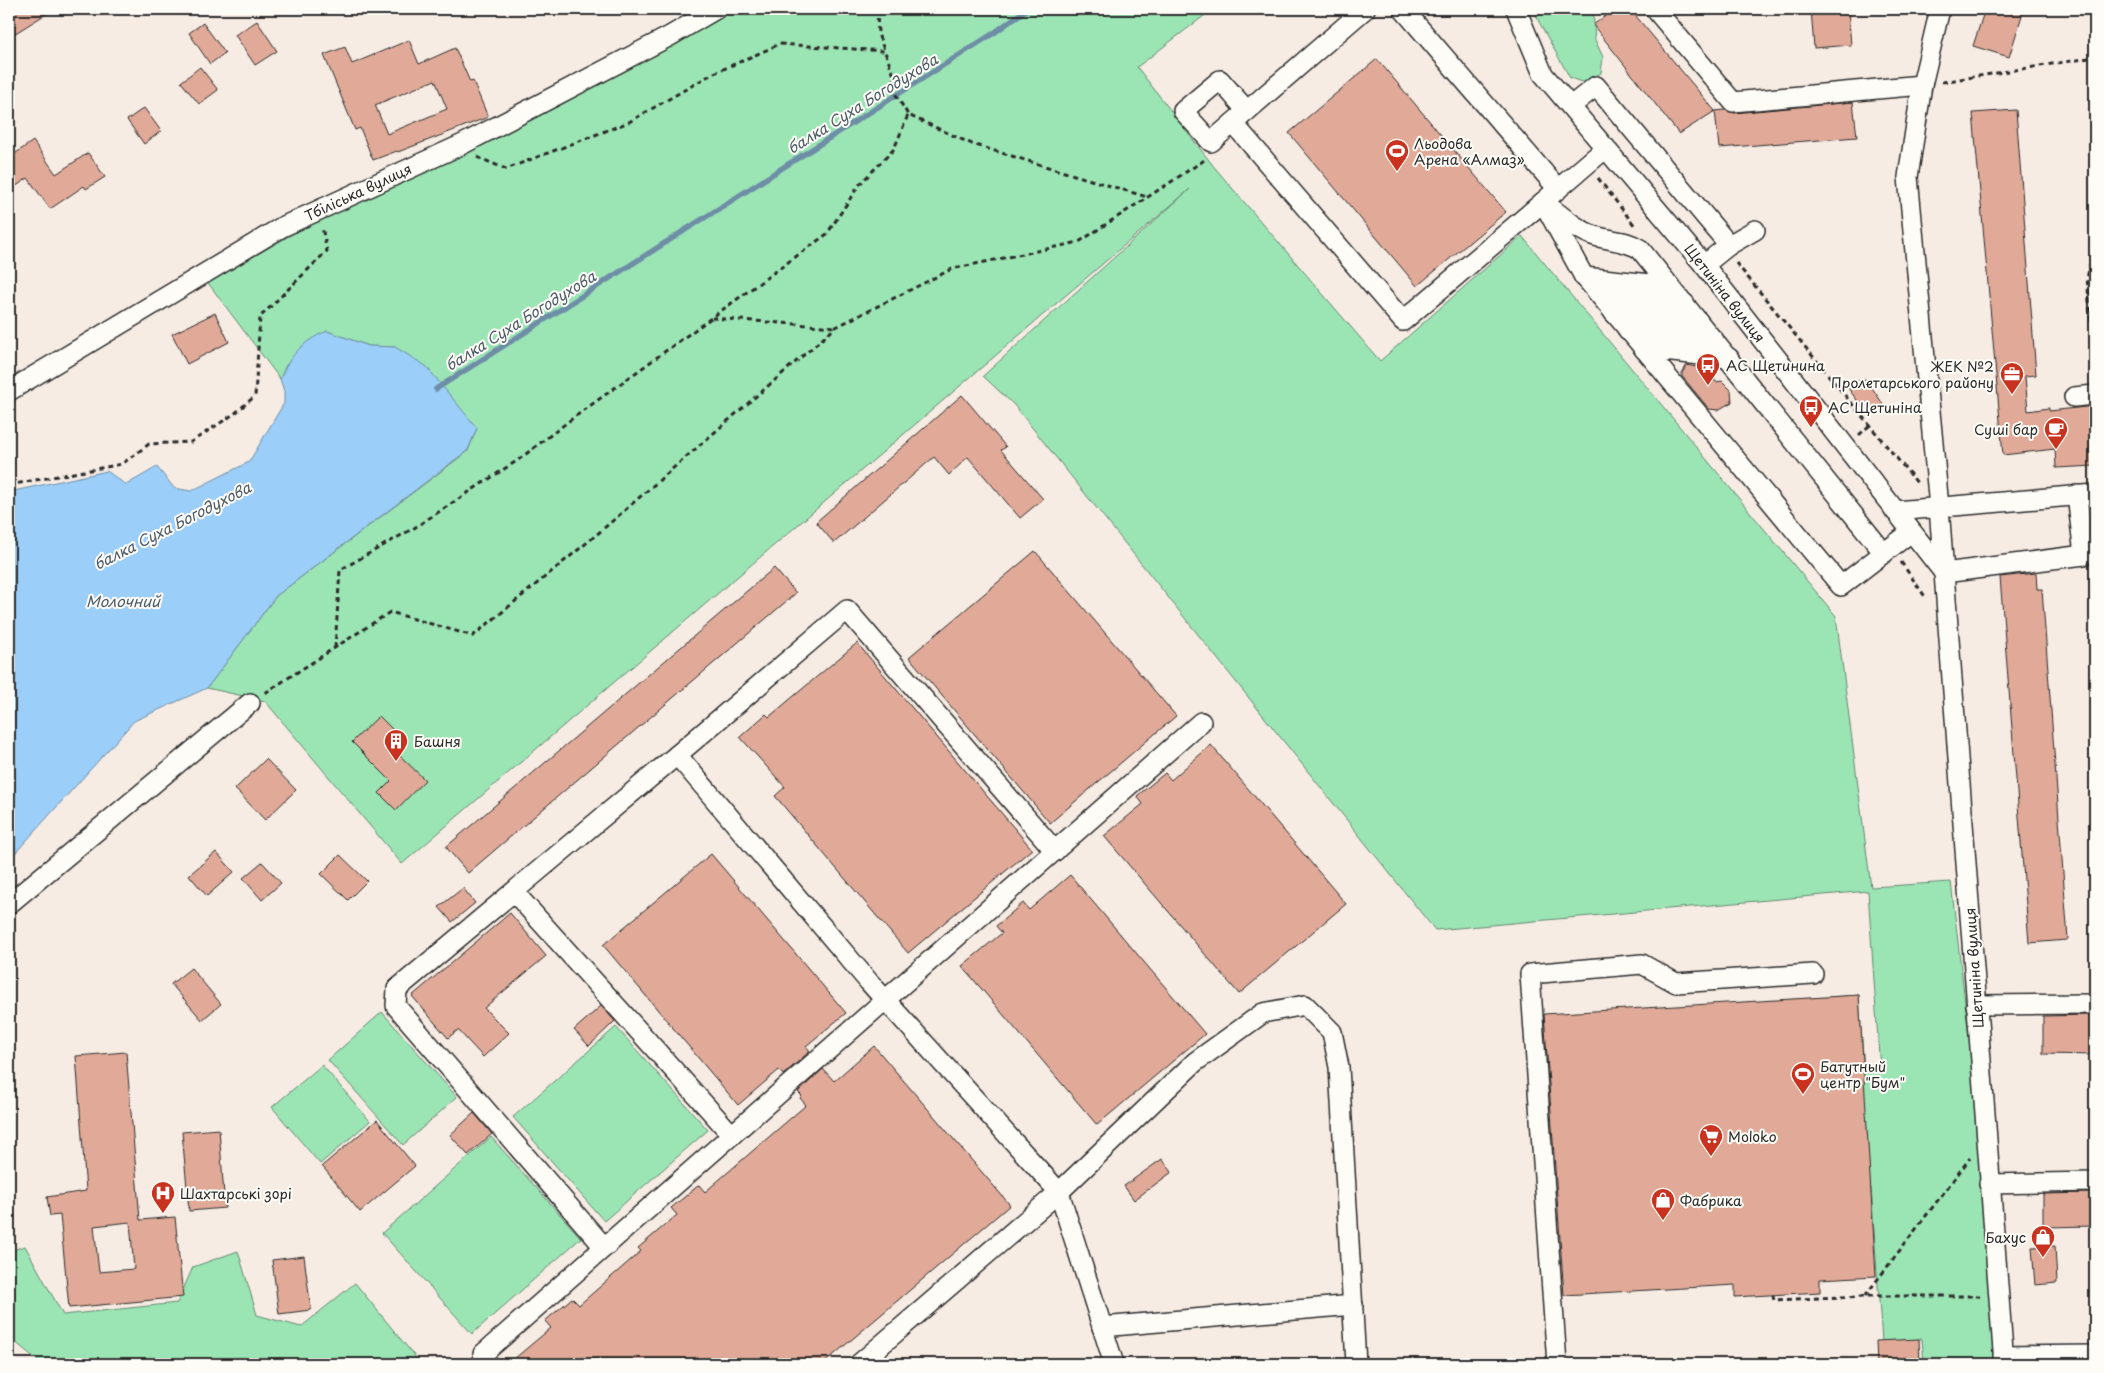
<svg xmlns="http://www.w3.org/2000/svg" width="2104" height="1373" font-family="'Playpen Sans',sans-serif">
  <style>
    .green { fill: #9be5b4; stroke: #638870 }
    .water { fill: #9bcef8; stroke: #6e8da6 }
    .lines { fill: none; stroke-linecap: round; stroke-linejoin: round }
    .stream { stroke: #6e8da6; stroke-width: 5.5 }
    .building { fill: #e1aa98; stroke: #2b2b2b; fill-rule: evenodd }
    .minor-casing { stroke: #2b2b2b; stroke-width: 22 }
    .path { stroke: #2b2b2b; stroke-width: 3; stroke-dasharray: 5 4; stroke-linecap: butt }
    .minor { stroke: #fdfcf7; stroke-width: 19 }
    .labels { text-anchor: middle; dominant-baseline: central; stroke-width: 4; stroke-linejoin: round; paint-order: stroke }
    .poi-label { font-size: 14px; fill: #2b2b2b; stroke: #fdfcf7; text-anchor: start }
    .street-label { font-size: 14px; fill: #2b2b2b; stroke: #fdfcf7 }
    .water-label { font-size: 15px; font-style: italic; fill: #4d5c68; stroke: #fdfcf7 }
  </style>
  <rect width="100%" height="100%" fill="#f7ece4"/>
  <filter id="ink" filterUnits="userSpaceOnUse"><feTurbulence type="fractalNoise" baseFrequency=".02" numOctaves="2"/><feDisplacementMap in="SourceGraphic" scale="10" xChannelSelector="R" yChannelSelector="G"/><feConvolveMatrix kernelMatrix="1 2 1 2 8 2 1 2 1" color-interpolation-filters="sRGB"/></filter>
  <g filter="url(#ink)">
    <g class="green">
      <path d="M734,9H1213L1137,67L1215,168L1380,361L1522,236L1836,616L1871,887L1951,882L1999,1295L2003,1364H1924L1922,1339L1882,1342L1871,1188L1743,1193L1737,1003L1859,995L1864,1071L1880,1070L1868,891L1435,930L1014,405L983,376L1190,189L402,864L265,701L207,688L276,596L468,451L477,428L395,347L369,346L327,331L286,365L280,379L208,283L301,229L524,121Z"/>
      <path d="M1534,9H1593L1595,40L1603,57L1601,73L1585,83L1570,78L1539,22Z"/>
      <path d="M382,1012L457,1097L403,1145L328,1060Z"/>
      <path d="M616,1027L708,1130L604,1221L513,1117Z"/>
      <path d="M322,1065L370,1121L320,1164L272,1107Z"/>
      <path d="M491,1137L581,1238L472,1334L382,1233Z"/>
      <path d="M25,1246L63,1315L177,1303L193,1267L238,1251L257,1315L301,1327L355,1283L421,1364H42L14,1341L9,1322V1251Z"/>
    </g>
    <path class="water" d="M327,331L369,346L395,347L426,366L477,428L468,450L276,596L207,688L134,721L9,860V492L107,471L126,485L157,467L174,488L191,491L249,462L284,403V391L280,379C290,355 303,341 327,331Z"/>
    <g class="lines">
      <path class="stream" d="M436,389L994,33L1027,9"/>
    </g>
    <g class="building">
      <path d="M9,9H54L9,37Z"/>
      <path d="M1615,9H1630L1715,111L1679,134L1593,25Z"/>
      <path d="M1811,9H1848L1851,45L1814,48Z"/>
      <path d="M1985,9H2024L2009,57L1973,46Z"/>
      <path d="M257,21L277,51L255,65L235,35Z"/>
      <path d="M203,23L225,53L210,64L189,33Z"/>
      <path d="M409,40L419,64L455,48L470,82L473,81L488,117L398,152L397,151L373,160L360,128L355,130L324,55L345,47L352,64ZM435,80L447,109L387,134L375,105Z"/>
      <path d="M1377,59L1506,212L1417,286L1289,133Z"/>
      <path d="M200,67L218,90L199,104L181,82Z"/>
      <path d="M1853,102L1857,137L1719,148L1715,111L1725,110L1734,113Z"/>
      <path d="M144,108L161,131L144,144L127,120Z"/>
      <path d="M2016,110L2036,375L2025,376L2028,411L2049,408V411L2095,406V466L2056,468L2055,449L2003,455L1973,113Z"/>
      <path d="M33,141L56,174L88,153L105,177L86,189L84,186L50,209L28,178L9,191V158Z"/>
      <path d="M215,313L229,342L187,364L172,334Z"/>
      <path d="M1687,365L1705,369L1716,382L1722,381L1731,390L1732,402L1718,410L1709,409L1682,376V373Z"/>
      <path d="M1866,379L1883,404L1868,415L1845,384Z"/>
      <path d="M962,395L1006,447L1001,450L1043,499L1020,518L968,457L949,475L934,457L834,543L816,522Z"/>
      <path d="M1035,551L1176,716L1050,823L909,657Z"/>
      <path d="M774,568L796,593L468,873L446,847Z"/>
      <path d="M2036,573L2037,589H2042L2068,940L2029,943L2000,577Z"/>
      <path d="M857,643L1032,849L908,953L775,796L785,787L740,737L766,714L769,717Z"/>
      <path d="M379,716L402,739L392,748L425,780L396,810L379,793L391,781L352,742Z"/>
      <path d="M1211,745L1346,904L1239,994L1104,836L1143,804L1137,796L1165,773L1171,780Z"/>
      <path d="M266,759L296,790L265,820L235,789Z"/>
      <path d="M216,852L234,872L207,896L189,875Z"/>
      <path d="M711,854L846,1013L806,1046L810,1051L783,1075L779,1070L738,1105L603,945Z"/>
      <path d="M340,855L367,881L348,900L321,874Z"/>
      <path d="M262,862L281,883L262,900L243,878Z"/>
      <path d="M1070,875L1205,1034L1097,1125L962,966L1002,933L996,926L1023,903L1029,910Z"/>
      <path d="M463,888L475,903L452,922L439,907Z"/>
      <path d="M510,913L546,956L484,1008L509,1033L483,1057L458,1030L448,1038L412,996Z"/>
      <path d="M191,968L221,1004L202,1020L171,984Z"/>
      <path d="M1859,995L1876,1276L1820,1279V1292L1735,1297V1285L1564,1295L1544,1014Z"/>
      <path d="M601,1006L615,1021L589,1046L574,1030Z"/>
      <path d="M2095,1015V1055L2043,1054V1016Z"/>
      <path d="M874,1046L1010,1205L823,1364H508L551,1328L545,1321L572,1298L579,1305L641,1251L638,1248L677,1215L671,1208L699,1185L705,1192L806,1105L800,1098L802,1096L798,1092L823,1069L834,1081Z"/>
      <path d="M126,1052L140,1220L175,1217L183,1297L69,1308L60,1215L50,1216L47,1197L86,1191L76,1056ZM130,1222L134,1269L99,1272L94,1226Z"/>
      <path d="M474,1113L492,1134L468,1155L450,1135Z"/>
      <path d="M377,1120L415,1166L360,1212L322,1166Z"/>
      <path d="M219,1129L225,1208L189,1211L182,1132Z"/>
      <path d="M1162,1159L1172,1172L1134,1200L1124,1186Z"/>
      <path d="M2095,1193V1226L2043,1227V1194Z"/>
      <path d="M2055,1246L2057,1283L2035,1285L2032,1247Z"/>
      <path d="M304,1256L311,1310L279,1314L272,1260Z"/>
      <path d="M1919,1339L1920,1364H1877L1876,1341Z"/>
    </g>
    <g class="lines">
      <g class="minor-casing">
        <g id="minor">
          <path d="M1365,9L1233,123L1403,321L1543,202C1559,213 1576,230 1595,236C1611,241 1626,240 1640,249L1884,553"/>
          <path d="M1403,9L1558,189L1606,148"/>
          <path d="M1516,9L1543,74L1704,265L1944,573"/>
          <path d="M1655,9L1733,102L1922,85"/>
          <path d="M1940,9L1922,85L1908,177L1939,507L2004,1364"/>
          <path d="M1571,106L1596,86L1729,245L1704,265"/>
          <path d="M1233,123L1211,142L1183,111L1220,80L1247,111"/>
          <path d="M1558,189L1543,202L1583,275L1841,586L1911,532"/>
          <path d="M1729,245L1755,230"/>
          <path d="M1584,277L1669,286"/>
          <path d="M1599,294L1685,304"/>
          <path d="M1614,313L1698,321"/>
          <path d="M1628,331L1714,340"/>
          <path d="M1644,349L1729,358"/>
          <path d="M9,391L282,227L463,144L670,36L716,9"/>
          <path d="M2074,397L2095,395"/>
          <path d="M1895,511L2095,494"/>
          <path d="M1944,573L2084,555L2077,495"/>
          <path d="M677,755L869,982L1059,1192L1114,1364"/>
          <path d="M514,892L732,1135"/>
          <path d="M9,904L250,703"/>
          <path d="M1976,1005L2095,1004"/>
          <path d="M1989,1184L2095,1182"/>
          <path d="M604,1247L396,1006L397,989L677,755L847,610L1055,851"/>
          <path d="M1102,1327L1353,1305"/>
          <path d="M483,1354L1201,722"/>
          <path d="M2003,1356L2095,1355"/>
          <path d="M859,1364L1059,1192L1195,1062L1263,1013L1305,1005L1332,1032L1339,1067L1356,1364"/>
          <path d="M1557,1364L1530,974L1642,964L1676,983L1813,974"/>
        </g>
      </g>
      <g class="path">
        <path d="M877,9L878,34L895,78L892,88L908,115L972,144L1147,197"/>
        <path d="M1942,82L2095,57"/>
        <path d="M477,157L506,169L629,122L712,74L780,44L884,51"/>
        <path d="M1598,178L1635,226"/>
        <path d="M2095,245L2087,278L2095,366"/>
        <path d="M1736,263L1918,484"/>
        <path d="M712,318L836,327"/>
        <path d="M1859,435L1870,425"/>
        <path d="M9,485L122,464L149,444L191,442L234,414L255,396L260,317L327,251L322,227"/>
        <path d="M1901,562L1926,598"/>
        <path d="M335,648L340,570L414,528L518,460L569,421L827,234L859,185L894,149L908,115"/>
        <path d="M265,693L390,612L473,636L595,536L836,327L952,269L1079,242L1206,159"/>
        <path d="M1773,1295L1774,1300L1864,1296H1980"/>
        <path d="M1865,1296L1970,1158"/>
      </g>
      <use href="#minor" class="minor"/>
    </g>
  </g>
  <defs>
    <g id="stadium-pin" transform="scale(1.25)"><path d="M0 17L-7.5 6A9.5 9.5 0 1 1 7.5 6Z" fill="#c8321e" stroke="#fdfcf7"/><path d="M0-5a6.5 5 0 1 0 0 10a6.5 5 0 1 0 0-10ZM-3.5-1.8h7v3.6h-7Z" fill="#fff"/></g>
    <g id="bus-pin" transform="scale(1.25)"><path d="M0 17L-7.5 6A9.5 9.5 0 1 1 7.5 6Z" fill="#c8321e" stroke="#fdfcf7"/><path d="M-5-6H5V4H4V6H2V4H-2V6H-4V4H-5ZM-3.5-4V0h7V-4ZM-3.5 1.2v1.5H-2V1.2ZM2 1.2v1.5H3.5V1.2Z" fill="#fff"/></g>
    <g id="office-pin" transform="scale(1.25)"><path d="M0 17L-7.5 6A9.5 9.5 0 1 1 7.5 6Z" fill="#c8321e" stroke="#fdfcf7"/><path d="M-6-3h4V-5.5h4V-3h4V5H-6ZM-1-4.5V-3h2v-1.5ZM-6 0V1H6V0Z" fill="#fff"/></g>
    <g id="cafe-pin" transform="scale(1.25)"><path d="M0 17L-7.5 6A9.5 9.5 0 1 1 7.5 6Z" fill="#c8321e" stroke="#fdfcf7"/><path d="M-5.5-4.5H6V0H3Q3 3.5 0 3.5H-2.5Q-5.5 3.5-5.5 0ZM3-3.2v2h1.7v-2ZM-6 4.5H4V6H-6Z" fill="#fff"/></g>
    <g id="building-pin" transform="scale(1.25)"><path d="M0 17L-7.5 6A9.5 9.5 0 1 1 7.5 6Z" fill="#c8321e" stroke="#fdfcf7"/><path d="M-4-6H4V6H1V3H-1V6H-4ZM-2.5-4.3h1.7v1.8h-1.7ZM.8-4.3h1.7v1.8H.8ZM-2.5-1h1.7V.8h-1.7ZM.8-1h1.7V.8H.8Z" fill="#fff"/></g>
    <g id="supermarket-pin" transform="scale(1.25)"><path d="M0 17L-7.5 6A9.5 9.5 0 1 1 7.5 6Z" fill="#c8321e" stroke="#fdfcf7"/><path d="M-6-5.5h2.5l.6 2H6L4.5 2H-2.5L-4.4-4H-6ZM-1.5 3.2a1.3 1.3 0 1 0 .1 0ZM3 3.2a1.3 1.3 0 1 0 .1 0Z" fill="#fff"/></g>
    <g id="hospital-pin" transform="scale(1.25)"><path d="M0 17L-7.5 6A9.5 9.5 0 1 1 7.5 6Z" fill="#c8321e" stroke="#fdfcf7"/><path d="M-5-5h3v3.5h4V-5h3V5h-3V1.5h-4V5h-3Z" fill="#fff"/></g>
    <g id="shop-pin" transform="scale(1.25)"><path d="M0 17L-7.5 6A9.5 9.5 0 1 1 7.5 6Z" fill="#c8321e" stroke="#fdfcf7"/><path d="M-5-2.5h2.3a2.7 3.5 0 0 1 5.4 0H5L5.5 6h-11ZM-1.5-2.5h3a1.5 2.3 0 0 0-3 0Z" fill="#fff"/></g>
  </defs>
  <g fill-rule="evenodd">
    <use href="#stadium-pin" x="1397" y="151"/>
    <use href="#bus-pin" x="1708" y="365"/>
    <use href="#office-pin" x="2012" y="374"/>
    <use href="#bus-pin" x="1811" y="407"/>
    <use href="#cafe-pin" x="2056" y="429"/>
    <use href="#building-pin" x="396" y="741"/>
    <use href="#stadium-pin" x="1803" y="1074"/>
    <use href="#supermarket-pin" x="1711" y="1136"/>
    <use href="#hospital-pin" x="163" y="1193"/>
    <use href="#shop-pin" x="1663" y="1200"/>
    <use href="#shop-pin" x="2043" y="1237"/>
  </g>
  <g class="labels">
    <g class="poi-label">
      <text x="1414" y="143">Льодова<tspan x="1414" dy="16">Арена «Алмаз»</tspan></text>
      <text x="1726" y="365">АС Щетинина</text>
      <text x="1994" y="366" text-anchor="end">ЖЕК №2<tspan x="1994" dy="16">Пролетарського району</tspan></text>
      <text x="1828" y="407">АС Щетиніна</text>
      <text x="2038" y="429" text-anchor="end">Суші бар</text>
      <text x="414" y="741">Башня</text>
      <text x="1820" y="1066">Батутный<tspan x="1820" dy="16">центр "Бум"</tspan></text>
      <text x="1728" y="1136">Moloko</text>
      <text x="180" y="1193">Шахтарські зорі</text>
      <text x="1680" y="1200">Фабрика</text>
      <text x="2026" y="1237" text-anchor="end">Бахус</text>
    </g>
    <g class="street-label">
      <text transform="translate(358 192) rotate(-25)">Тбіліська вулиця</text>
      <text transform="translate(1725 293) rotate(52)">Щетиніна вулиця</text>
      <text transform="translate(1974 968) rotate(-94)">Щетиніна вулиця</text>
    </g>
    <g class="water-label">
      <text transform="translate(862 103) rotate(-32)">балка Суха Богодухова</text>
      <text transform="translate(520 320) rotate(-32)">балка Суха Богодухова</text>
      <text transform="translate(172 525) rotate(-27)">балка Суха Богодухова</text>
      <text x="123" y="600">Молочний</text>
    </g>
  </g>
  <rect width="2104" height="1373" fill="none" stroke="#fdfcf7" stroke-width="30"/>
  <rect x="15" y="15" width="2074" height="1343" fill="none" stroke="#2b2b2b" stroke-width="2" filter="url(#ink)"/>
</svg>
